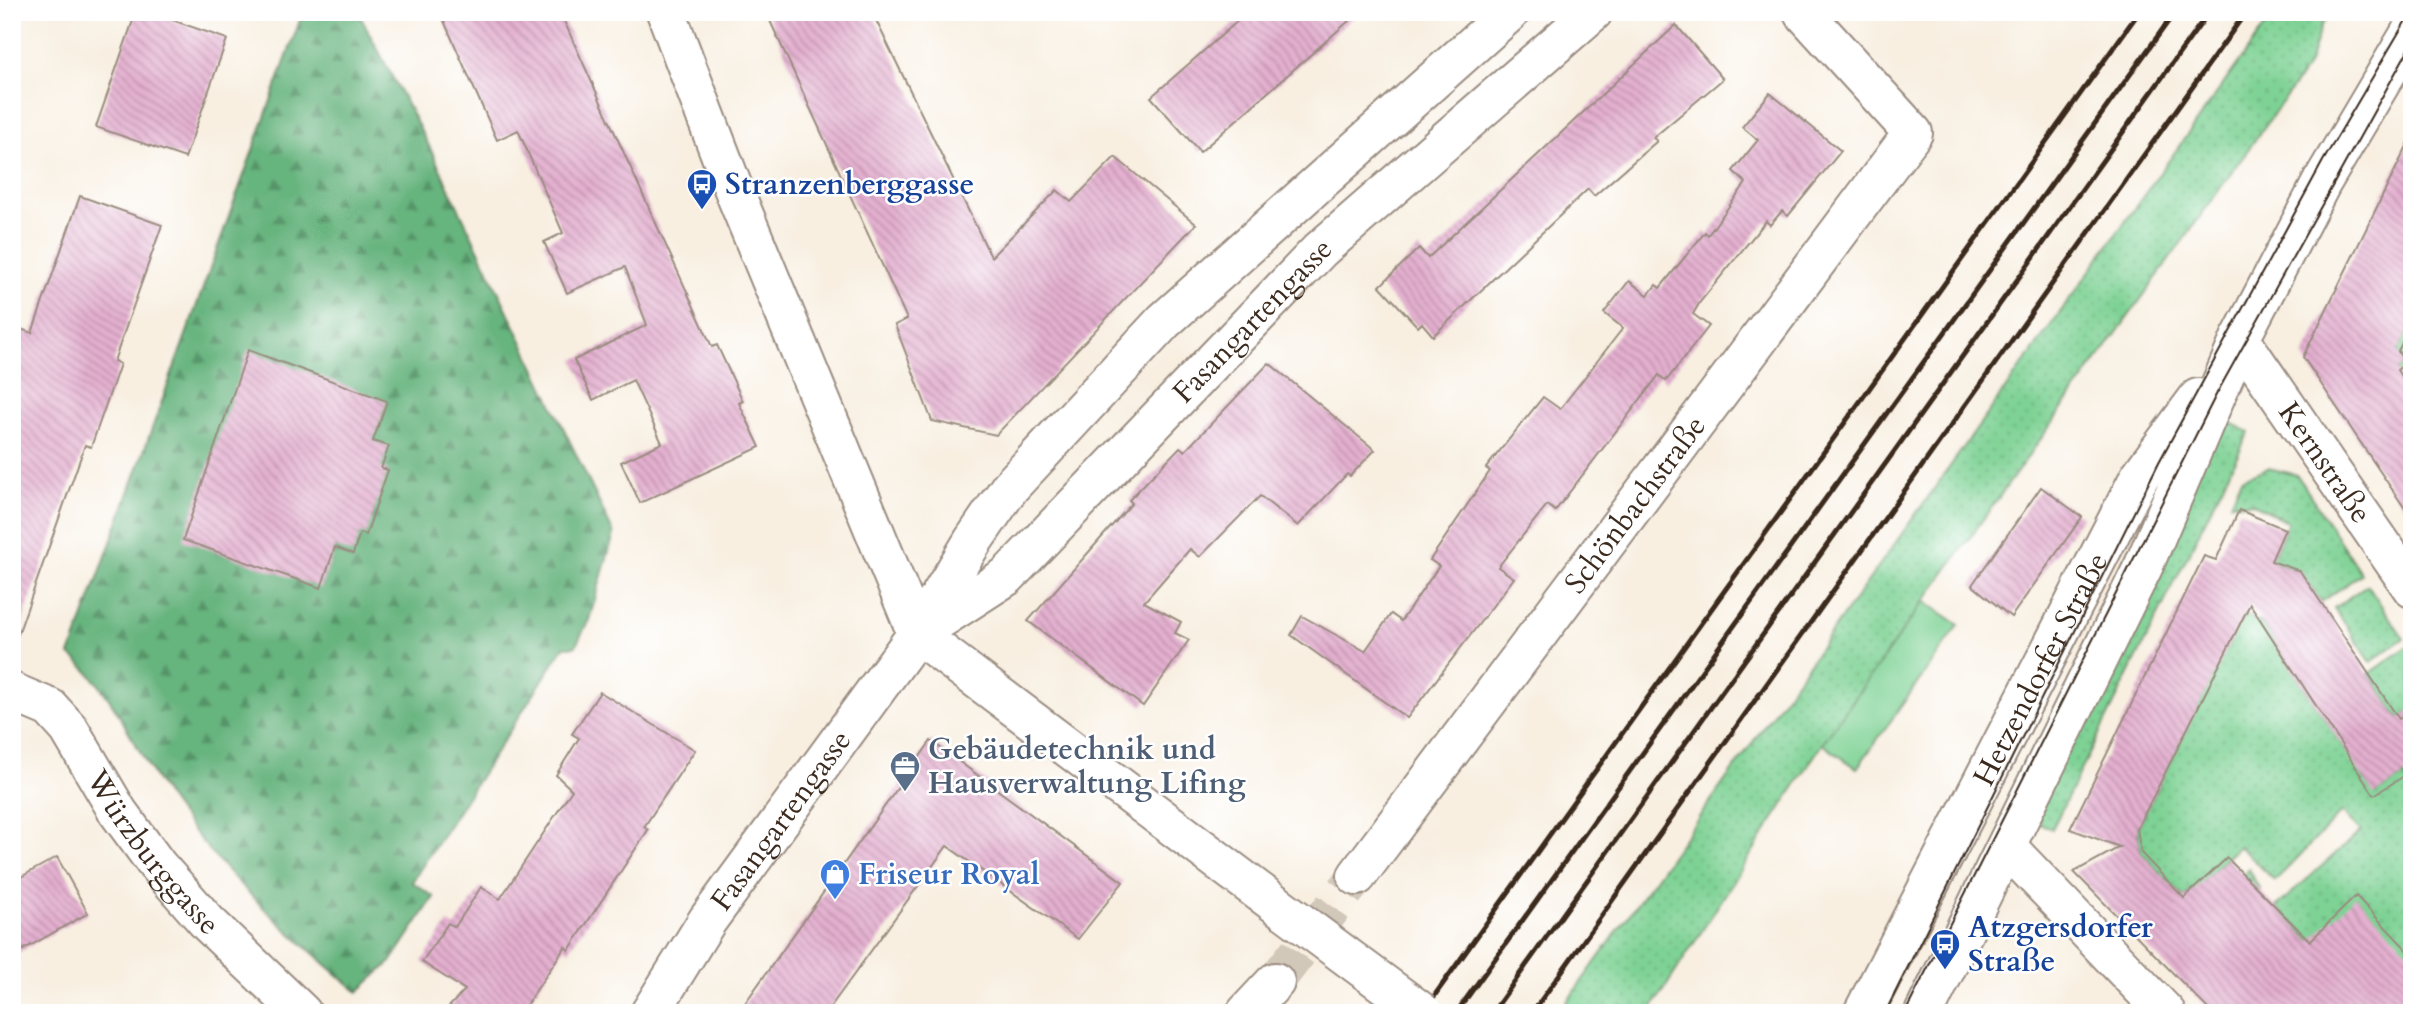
<svg xmlns="http://www.w3.org/2000/svg" width="2424" height="1025" font-family="Cardo,serif">
  <style>
    .grass { fill: url(#grass-dots); stroke: #5c7e59; stroke-width: 2 }
    .forest { fill: url(#forest-firs); stroke: #506f4e; stroke-width: 2 }
    .garden { fill: #7ed294; stroke: #5c7e59; stroke-width: 2 }
    .building { fill: url(#building-back-hatch) }
    .lines { fill: none; stroke-linecap: round; stroke-linejoin: round }
    .minor-tunnel { stroke: #d2c8ba; stroke-width: 38; stroke-dasharray: 38 19; stroke-linecap: butt }
    .minor-casing { stroke: #9a8c80; stroke-width: 42 }
    .tertiary-casing { stroke: #9a8c80; stroke-width: 42 }
    .secondary-casing { stroke: #9a8c80; stroke-width: 42 }
    .minor { stroke: #fff; stroke-width: 38 }
    .tertiary { stroke: #fff; stroke-width: 38 }
    .secondary { stroke: #fff; stroke-width: 38 }
    .tram { stroke: #3b2a1e; stroke-width: 2 }
    .rail { stroke: #3b2a1e; stroke-width: 5 }
    .secondary-bridge-casing { stroke: #9a8c80; stroke-width: 42; stroke-linecap: butt }
    .secondary-bridge { stroke: #fff; stroke-width: 38 }
    .labels { text-anchor: middle; dominant-baseline: central; stroke-width: 5; stroke-linejoin: round; paint-order: stroke }
    .transit-label { font-size: 30px; font-weight: bold; fill: #164399; stroke: #fff; text-anchor: start }
    .street-label { font-size: 30px; fill: #3b2a1e; stroke: #fff }
    .service-label { font-size: 30px; font-weight: bold; fill: #4e5e75; stroke: #fff; text-anchor: start }
    .shop-label { font-size: 30px; font-weight: bold; fill: #366cbe; stroke: #fff; text-anchor: start }
  </style>
  <defs>
    <pattern id="grass-dots" width="8" height="8" patternUnits="userSpaceOnUse" patternTransform="scale(1.75)"><rect width="8" height="8" fill="#7ed294"/><path d="M2 2h.1M6 6h.1" fill="none" stroke="#6eb47f" stroke-width="1.8" stroke-linecap="round"/></pattern>
    <pattern id="forest-firs" width="22" height="20" patternUnits="userSpaceOnUse" patternTransform="scale(1.75)"><rect width="22" height="20" fill="#66b47e"/><path d="M5 1l3.5 6h-7zM16 11l3.5 6h-7z" fill="#559367"/></pattern>
    <pattern id="building-back-hatch" width="6" height="6" patternUnits="userSpaceOnUse" patternTransform="scale(1.75)"><rect width="6" height="6" fill="#e4b0d0"/><path d="M-1 5l2 2M0 0l6 6M5-1l2 2" fill="none" stroke="#ba8fa8"/></pattern>
  </defs>
  <rect width="100%" height="100%" fill="#fff"/>
  <filter id="ink" filterUnits="userSpaceOnUse"><feTurbulence type="fractalNoise" baseFrequency=".0143" numOctaves="2"/><feDisplacementMap in="SourceGraphic" scale="14" xChannelSelector="R" yChannelSelector="G"/><feConvolveMatrix kernelMatrix="1 2 1 2 8 2 1 2 1" color-interpolation-filters="sRGB"/></filter>
  <filter id="wash" filterUnits="userSpaceOnUse"><feTurbulence type="fractalNoise" baseFrequency=".00686" numOctaves="4" result="noise"/><feDisplacementMap in="SourceGraphic" scale="28" xChannelSelector="R" yChannelSelector="G"/><feGaussianBlur stdDeviation="1.57" result="paint"/><feColorMatrix in="noise" values="0 0 0 0 0 0 0 0 0 0 0 0 0 0 0 0 0 1.4 0 .05"/><feComposite in="paint" operator="in"/></filter>
  <g filter="url(#wash)">
    <rect width="100%" height="100%" fill="#f8efe1"/>
    <g class="grass">
      <path d="M2275,12H2331L2321,26L2308,66L1822,744L1649,1013H1559Z"/>
      <path d="M2412,323V393L2397,370L2405,364L2398,351Z"/>
      <path d="M2220,418L2249,432L2052,829L2023,815Z"/>
      <path d="M2268,468L2297,475L2361,574L2321,602L2300,571L2271,561L2288,522L2252,503H2231L2242,478Z"/>
      <path d="M2367,585L2404,638L2371,662L2334,608Z"/>
      <path d="M2243,614L2262,623L2375,794L2404,776L2412,789V955L2311,940L2276,907L2361,831L2342,812L2275,881L2239,846L2205,879L2221,896L2249,869L2260,891L2231,920H2222L2192,889L2184,898L2141,853L2137,829Z"/>
      <path d="M2410,645L2412,710L2399,719L2369,674Z"/>
    </g>
    <path class="forest" d="M303,12H358L430,148L614,534L589,620L575,647H564L412,882L434,897L391,962L358,992C288,933 222,874 169,799C136,753 114,689 70,655Z"/>
    <path class="garden" d="M1924,601L1959,625L1857,768L1822,744Z"/>
    <g id="blocks">
      <g class="building">
        <path d="M136,12H149L227,39L185,158L96,127Z"/>
        <path d="M440,12H560L712,347L717,345L743,401L739,403L760,447L640,503L621,462L662,443L633,380L593,400L574,360L647,325L625,267L567,293L544,242L563,233L518,130L497,140Z"/>
        <path d="M766,12H872L991,257L1057,190L1071,202L1115,157L1196,224L996,435L932,421L895,325L907,319Z"/>
        <path d="M1248,12H1359L1200,152L1151,97Z"/>
        <path d="M1676,25L1723,79L1653,138L1657,141L1594,196L1588,189L1433,336L1422,323L1418,327L1380,286L1419,248L1428,258Z"/>
        <path d="M1770,93L1841,151L1788,216L1782,211L1770,225L1766,221L1700,302L1693,314L1709,326L1666,381L1659,375L1555,511L1547,505L1498,567L1514,578L1407,718L1291,635L1302,616L1365,651L1391,614L1401,621L1439,566L1430,560L1490,471L1486,468L1543,397L1560,409L1623,328L1604,313L1629,281L1648,295L1656,285L1660,288L1705,232L1708,235L1746,183L1733,171L1758,140L1742,127Z"/>
        <path d="M2412,136V323L2398,351L2405,364L2397,370L2412,393V519L2303,357Z"/>
        <path d="M80,196L162,225L114,361L120,364L91,447L85,445L17,637L12,636V345L18,328L32,333Z"/>
        <path d="M248,350L387,401L373,441L389,446L381,468L388,470L366,535L360,533L353,554L335,547L321,588L183,540Z"/>
        <path d="M1269,363L1375,450L1350,476L1347,474L1298,526L1260,496L1200,557L1190,549L1144,602L1181,622L1175,633L1189,640L1143,706L1028,621L1132,503L1129,500L1180,447L1185,451Z"/>
        <path d="M2041,487L2082,517L2011,617L1972,585Z"/>
        <path d="M2239,510L2285,529L2271,561L2300,571L2399,719L2412,710V771L2374,795L2250,604L2137,829L2141,853L2184,898L2227,858L2310,941L2356,896L2412,955V1003L2402,1013H2212L2074,872L2120,847L2070,829L2204,556L2216,560Z"/>
        <path d="M600,692L695,750L644,827L648,830L569,950L565,947L521,1013H443L465,990L422,962L448,923L455,927L481,887L500,899L572,790L556,775L579,738L572,734Z"/>
        <path d="M931,741L1123,882L1078,939L947,846L826,1013H738Z"/>
        <path d="M57,857L88,913L12,956V882Z"/>
      </g>
    </g>
  </g>
  <g filter="url(#ink)">
    <use href="#blocks" fill-opacity="0" stroke="#9a8c80" stroke-width="2"/>
    <g class="lines">
      <path class="minor-tunnel" d="M1275,982L1357,876"/>
      <g class="minor-casing">
        <g id="minor">
          <path id="s1" d="M2240,339L2412,588"/>
          <path id="s2" d="M12,692L50,708L69,729L118,812L157,865L208,923L302,1013"/>
          <path d="M2007,847L2166,1013"/>
          <path id="s3" d="M1357,876L1913,133L1803,12"/>
          <path d="M1246,1013L1275,982"/>
        </g>
      </g>
      <g class="tertiary-casing">
        <path id="tertiary" d="M666,12L737,198L917,634"/>
      </g>
      <g class="secondary-casing">
        <g id="secondary">
          <path id="s4" d="M925,629L1007,576L1320,250L1593,12"/>
          <path d="M917,634L1261,893"/>
          <path id="s5" d="M650,1013L707,921L917,634L973,541L1010,487L1164,321L1510,12"/>
          <path id="s6" d="M1863,1013L2140,476L2198,398"/>
          <path d="M1924,1013L2144,565L2240,339L2322,182L2412,30"/>
        </g>
      </g>
      <use href="#minor" class="minor"/>
      <use href="#tertiary" class="tertiary"/>
      <use href="#secondary" class="secondary"/>
      <g class="tram">
        <path d="M1885,1013L2159,462L2323,161L2411,12"/>
        <path d="M1905,1013L2217,393L2412,43"/>
      </g>
      <g class="rail">
        <path d="M1422,1013L2139,12"/>
        <path d="M1456,1013L2175,12"/>
        <path d="M1492,1013L2209,12"/>
        <path d="M1532,1013L2246,12"/>
      </g>
      <g class="secondary-bridge-casing">
        <path id="secondary-bridge" d="M1261,893L1423,1013"/>
      </g>
      <use href="#secondary-bridge" class="secondary-bridge"/>
    </g>
  </g>
  <defs>
    <g id="bus-pin" transform="scale(1.575)"><path d="M0 17L-7.5 6A9.5 9.5 0 1 1 7.5 6Z" fill="#1a4fb4" stroke="#fff"/><path d="M-5-6H5V4H4V6H2V4H-2V6H-4V4H-5ZM-3.5-4V0h7V-4ZM-3.5 1.2v1.5H-2V1.2ZM2 1.2v1.5H3.5V1.2Z" fill="#fff"/></g>
    <g id="office-pin" transform="scale(1.575)"><path d="M0 17L-7.5 6A9.5 9.5 0 1 1 7.5 6Z" fill="#5c6f8a" stroke="#fff"/><path d="M-6-3h4V-5.5h4V-3h4V5H-6ZM-1-4.5V-3h2v-1.5ZM-6 0V1H6V0Z" fill="#fff"/></g>
    <g id="shop-pin" transform="scale(1.575)"><path d="M0 17L-7.5 6A9.5 9.5 0 1 1 7.5 6Z" fill="#3f7fe0" stroke="#fff"/><path d="M-5-2.5h2.3a2.7 3.5 0 0 1 5.4 0H5L5.5 6h-11ZM-1.5-2.5h3a1.5 2.3 0 0 0-3 0Z" fill="#fff"/></g>
  </defs>
  <g fill-rule="evenodd">
    <use href="#bus-pin" x="702" y="184"/>
    <use href="#office-pin" x="905" y="766"/>
    <use href="#shop-pin" x="835" y="874"/>
    <use href="#bus-pin" x="1945" y="944"/>
  </g>
  <g class="labels">
    <g class="transit-label">
      <text x="725" y="184">Stranzenberggasse</text>
      <text x="1968" y="927">Atzgersdorfer<tspan x="1968" dy="34">Straße</tspan></text>
    </g>
    <g class="street-label">
      <text stroke="none"><textPath href="#s4" startOffset="452">Fasangartengasse</textPath></text>
      <text stroke="none"><textPath href="#s1" startOffset="150">Kernstraße</textPath></text>
      <text stroke="none"><textPath href="#s3" startOffset="464">Schönbachstraße</textPath></text>
      <text stroke="none"><textPath href="#s6" startOffset="387">Hetzendorfer Straße</textPath></text>
      <text stroke="none"><textPath href="#s5" startOffset="233">Fasangartengasse</textPath></text>
      <text stroke="none"><textPath href="#s2" startOffset="219">Würzburggasse</textPath></text>
    </g>
    <g class="service-label">
      <text x="928" y="749">Gebäudetechnik und<tspan x="928" dy="34">Hausverwaltung Lifing</tspan></text>
    </g>
    <g class="shop-label">
      <text x="858" y="874">Friseur Royal</text>
    </g>
  </g>
  <rect width="2424" height="1025" fill="none" stroke="#fff" stroke-width="42"/>
</svg>
